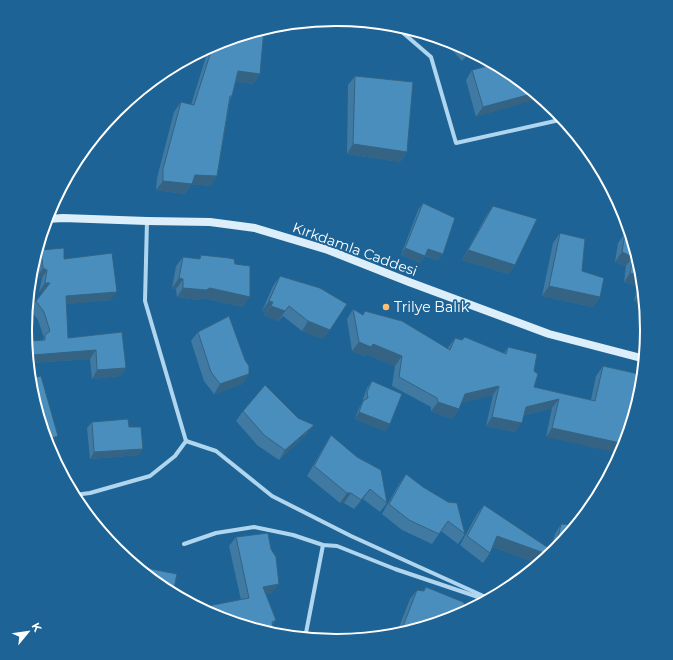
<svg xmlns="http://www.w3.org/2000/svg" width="673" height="660" font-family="Montserrat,sans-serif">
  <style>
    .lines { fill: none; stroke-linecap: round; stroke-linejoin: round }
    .street { stroke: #b0d6ef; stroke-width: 4 }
    .secondary { stroke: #ddeefb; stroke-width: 8 }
    .wall { fill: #407aa3 }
    .shaded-wall { fill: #346384 }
    .building { fill: #4a8ebd; stroke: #346384 }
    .poi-dot { fill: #febf6f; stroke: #1d6395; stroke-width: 1.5 }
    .labels { text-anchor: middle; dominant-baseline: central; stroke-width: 3.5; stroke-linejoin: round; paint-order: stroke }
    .street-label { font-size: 14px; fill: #fff; stroke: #1d6395 }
    .poi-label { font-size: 14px; fill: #fff; stroke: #1d6395; text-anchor: start }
    .rim { fill: none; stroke: #fff; stroke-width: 2 }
  </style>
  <rect width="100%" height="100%" fill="#1d6395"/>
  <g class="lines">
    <g class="street">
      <path d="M394,25L431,57L456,143L564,119"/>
      <path d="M147,221L145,301L186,441"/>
      <path d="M186,441L216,451L272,496L351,536L490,599"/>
      <path d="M74,495L90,493L150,476L175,456L186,441"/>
      <path d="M184,544L216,533L254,527L293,535L323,545L337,546L395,569L487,600"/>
      <path d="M305,638L323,545"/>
    </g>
    <path class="secondary" d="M47,219L63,218L147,221L210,222L255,228L328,250L409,282L549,334L645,359"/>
  </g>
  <g class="wall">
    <path d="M441,38L456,43L473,52L462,61Z"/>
    <path d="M218,43L260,74L253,84L236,81L232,96L230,100L217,176L210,186L191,184L185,194L156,190L157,178L174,112L181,102L191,105L209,47Z"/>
    <path d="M472,70L509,72L476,117L466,80Z"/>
    <path d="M355,76L407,152L400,162L347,154L348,85Z"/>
    <path d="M423,203L443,254L438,260L425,256L420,263L401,255L418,210Z"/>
    <path d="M493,206L515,265L508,274L462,260L486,216Z"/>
    <path d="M560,233L582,271L600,297L593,307L542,296L553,243Z"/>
    <path d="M625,233L642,270L645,303L634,302L637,286L624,282L626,266L615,262L618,243Z"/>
    <path d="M41,250L64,259L111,300L66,304L68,338L122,332L126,368L120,376L92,379L90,359L29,363L27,347L31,341L42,340L44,338L38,320L30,309L43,292H39L42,278L37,277L35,259Z"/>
    <path d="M201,255L243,307L203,298L199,300L177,297L176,289L172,288L176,266L183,257L199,259Z"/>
    <path d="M280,276L323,339L302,331L283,316L278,321L264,315L266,312L262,311L273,286Z"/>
    <path d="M353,309L363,315L365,311L447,349L455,338L504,353L508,347L534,371V387L591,400L596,376L603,366L643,375L546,437L552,408L524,415L515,432L486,426L493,395L461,403L459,409L452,419L431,411V407L392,386L395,366L366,354L364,356L352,351L347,319Z"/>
    <path d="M198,332L249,374L242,384L214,394L204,381L191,341Z"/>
    <path d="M372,381L390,424L385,431L355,419L359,408L363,402V399L367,388Z"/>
    <path d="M243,411L314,425L307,434L279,460L257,445L236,421Z"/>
    <path d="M92,422L129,427L143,449L138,455L90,459L87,428Z"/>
    <path d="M331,435L387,503L380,512L363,499L354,509L344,503H340L307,476L325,445Z"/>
    <path d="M406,474L465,534L458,544L441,531L432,544L402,530L382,514L399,484Z"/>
    <path d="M484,505L547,554L542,562L540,564L493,547L490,553L483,563L460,545L477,514Z"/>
    <path d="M561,524L556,550L549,556L555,534Z"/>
    <path d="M236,537L272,593L266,594L276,620L272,625L217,617L205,611L208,606L241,600L229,546Z"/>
    <path d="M426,587L455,617L396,635L410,599L417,590L423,591Z"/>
  </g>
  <g class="shaded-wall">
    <path d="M470,51L473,52L462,61L469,52Z"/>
    <path d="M238,71L260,74L253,84L232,81Z"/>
    <path d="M535,93L542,98L476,117L483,107Z"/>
    <path d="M353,144L407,152L400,162L347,154Z"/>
    <path d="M195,175L217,176L210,186L191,184L185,194L156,190L163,181Z"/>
    <path d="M405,248L425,256L420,263L401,255Z"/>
    <path d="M428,249L443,254L438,260L424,255Z"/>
    <path d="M468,250L515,265L508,274L462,260Z"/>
    <path d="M622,252L633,257L626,266L615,262Z"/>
    <path d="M43,268L47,270L42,278L37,277Z"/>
    <path d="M630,273L642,276V278L637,286L624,282Z"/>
    <path d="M179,278L183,279L176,289L172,288Z"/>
    <path d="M45,283H50L44,292H39Z"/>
    <path d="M549,286L600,297L593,307L542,296Z"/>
    <path d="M183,288H210L250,297L243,307L203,298L199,300L177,297Z"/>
    <path d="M117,292L111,300L60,305L66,296Z"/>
    <path d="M641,292H644L645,303L634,302Z"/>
    <path d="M269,301L273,302L266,312L262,311Z"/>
    <path d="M271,306H289L278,321L264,315Z"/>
    <path d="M308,321L330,330L323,339L302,331Z"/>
    <path d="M359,342L373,344L402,356L395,366L366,354L364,356L352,351Z"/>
    <path d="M96,350L90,359L29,363L28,360L32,355Z"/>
    <path d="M126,368L120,376L92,379L97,370Z"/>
    <path d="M249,374L242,384L214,394L220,384Z"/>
    <path d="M499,386L493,395L458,404L465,394Z"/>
    <path d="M559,399L552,408L519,416L526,407Z"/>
    <path d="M438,402L459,409L452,419L431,411Z"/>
    <path d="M359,412L390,424L385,431L355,419Z"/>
    <path d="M492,417L522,423L515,432L486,426Z"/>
    <path d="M314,425L307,434L279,460L285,450Z"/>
    <path d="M552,428L625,444L624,449L621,454L546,437Z"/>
    <path d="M58,436L54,443L48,445L46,440Z"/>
    <path d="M143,449L138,455L90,459L94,452Z"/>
    <path d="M370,489L363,499L354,509L361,500Z"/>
    <path d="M347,493H351L344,503H340Z"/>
    <path d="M497,536L547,554L542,562L540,564L490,546Z"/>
    <path d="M279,584L272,593L256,596L263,587Z"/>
  </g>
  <g class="building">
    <path d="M264,29L260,74L238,71L232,96H230L217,176L195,175L192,184L163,181V169L181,102L194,105L213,45L218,43Z"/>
    <path d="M495,64L509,72L535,93L483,107L472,70Z"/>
    <path d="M355,76L413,82L407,152L353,144Z"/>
    <path d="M423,203L455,218L443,254L428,249L425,256L405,248Z"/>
    <path d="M493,206L537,219L515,265L468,250Z"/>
    <path d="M560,233L585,239L582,271L604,278L600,297L549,286Z"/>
    <path d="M625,233L631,234L642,270V276L630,273L633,257L622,252Z"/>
    <path d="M64,248V259L112,253L117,292L66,296L68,338L122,332L126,368L97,370L96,350L32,355L31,341L45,340V335L50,331L44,312L36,301L50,283H45L47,270L43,268L41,250Z"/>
    <path d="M201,255L229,258L234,259L235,264L250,266V297L210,288L206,290L183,288V279L179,278L183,257L200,259Z"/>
    <path d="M280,276L320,288L347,304L330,330L308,321L289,306L285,311L271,306L273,302L269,301Z"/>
    <path d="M643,281L644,292H641Z"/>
    <path d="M353,309L363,315L365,311L402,321L450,350L455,338L462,340L465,337L506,354L508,347L537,354L534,371L538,374L534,387L595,401L603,366L643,375L641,393L625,444L552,428L559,399L526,407L522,423L492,417L499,386L465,394L459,409L438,402L437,398L399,377L402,356L373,344L371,347L359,342Z"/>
    <path d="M229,316L245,360L249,366V374L220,384L211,372L198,332Z"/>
    <path d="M41,376L58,436L46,440L31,390L30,379Z"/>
    <path d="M372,381L402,394L390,424L359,412L363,401L368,398L367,392Z"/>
    <path d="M265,385L298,418L314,425L285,450L264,435L243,411Z"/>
    <path d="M128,419L129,427H141L143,449L94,452L92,422Z"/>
    <path d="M331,435L357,457L381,470L387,503L370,489L361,500L351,493H347L314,466Z"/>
    <path d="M406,474L423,487L448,502L457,503L465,534L448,521L439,534L409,520L389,504Z"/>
    <path d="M484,505L550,549L547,554L497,536L490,553L467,536Z"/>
    <path d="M561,524L576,525L555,551Z"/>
    <path d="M268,533L271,549L276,557L279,584L263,587L276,620L272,622L274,634L217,617L210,613L208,606L249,598L236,537Z"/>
    <path d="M136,566L177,574L173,593L164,588Z"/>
    <path d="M426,587L463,602L468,609L467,611L455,617L400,634L417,590L424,591Z"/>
  </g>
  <circle class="poi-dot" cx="386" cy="307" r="4"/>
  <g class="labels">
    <g class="street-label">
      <text transform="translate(355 249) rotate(20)">Kırkdamla Caddesi</text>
    </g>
    <g class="poi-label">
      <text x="394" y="307">Trilye Balık</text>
    </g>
  </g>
  <path d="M0 0H673V660H0ZM32 330a304 304 0 1 1 608 0a304 304 0 1 1-608 0Z" fill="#1d6395" fill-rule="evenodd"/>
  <path class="rim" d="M32 330a304 304 0 1 1 608 0a304 304 0 1 1-608 0Z"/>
  <g transform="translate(28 632) rotate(61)" stroke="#1d6395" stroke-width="3" paint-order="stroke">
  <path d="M0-3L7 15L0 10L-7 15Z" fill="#ffffff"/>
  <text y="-6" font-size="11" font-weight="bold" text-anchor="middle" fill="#ffffff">K</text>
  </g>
</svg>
